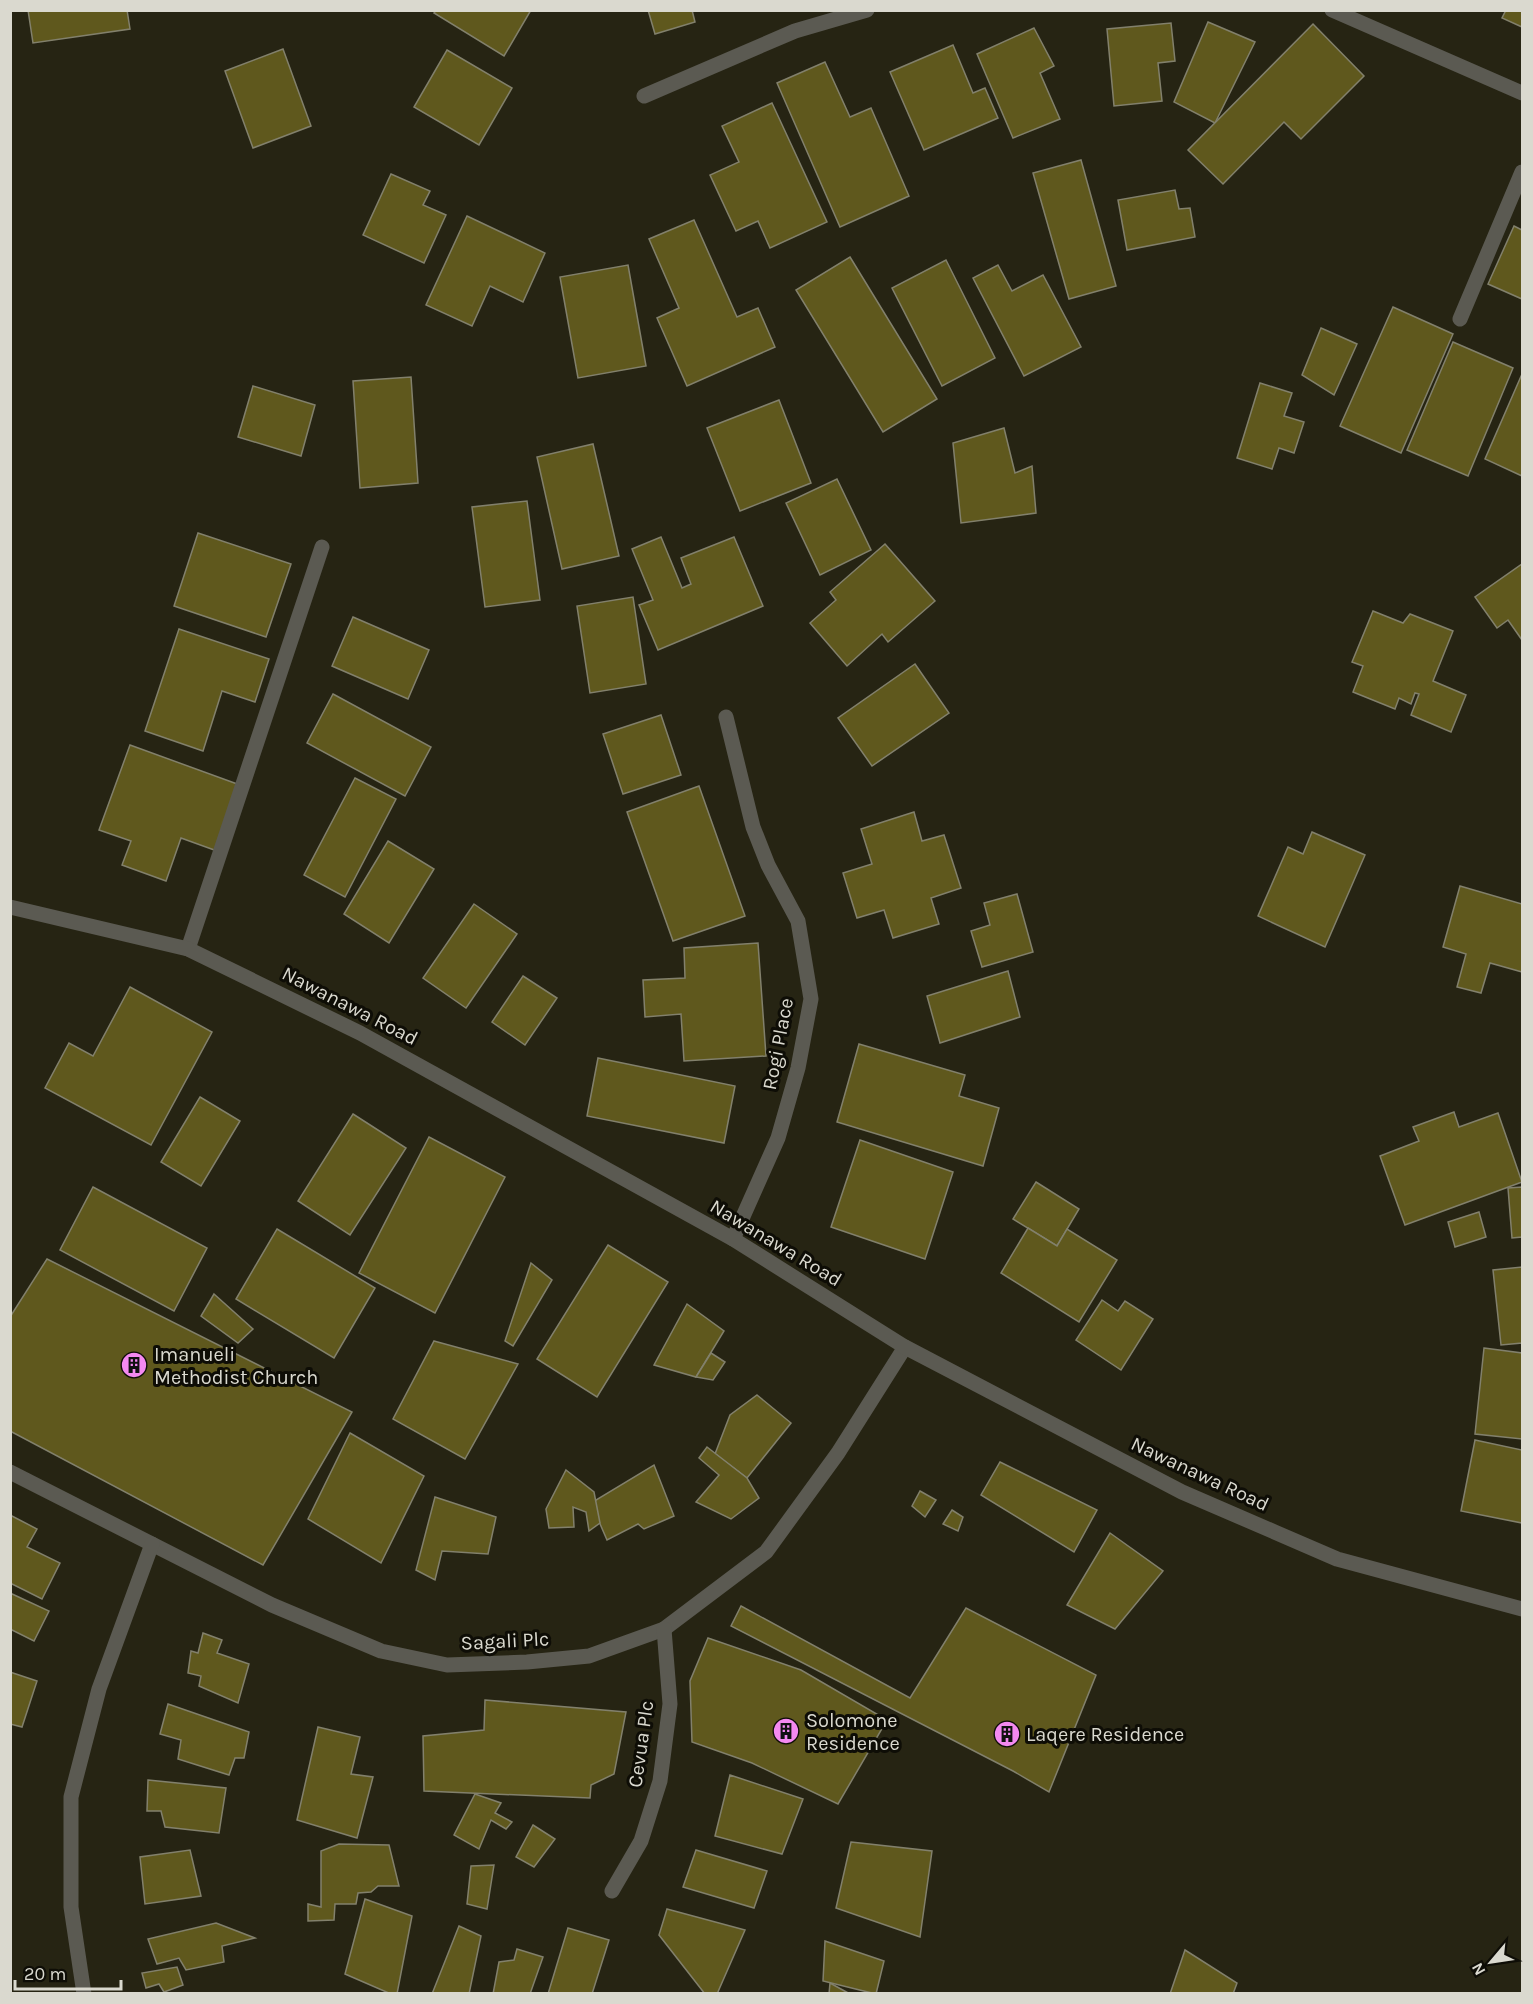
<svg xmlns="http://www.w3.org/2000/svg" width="1533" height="2004" font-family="Karla,sans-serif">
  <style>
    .building { fill: #5f581d; stroke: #82806c; stroke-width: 1.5 }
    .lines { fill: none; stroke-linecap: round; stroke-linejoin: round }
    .service { stroke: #5b5a52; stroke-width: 15 }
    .minor { stroke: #5b5a52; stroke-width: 15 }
    .tertiary { stroke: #5b5a52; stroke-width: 15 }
    .labels { text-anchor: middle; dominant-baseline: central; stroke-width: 6; stroke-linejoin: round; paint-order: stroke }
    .street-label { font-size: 20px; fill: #dad9cf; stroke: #0e0d06 }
    .poi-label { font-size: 20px; fill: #dad9cf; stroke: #0e0d06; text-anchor: start }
  </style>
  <rect width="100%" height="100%" fill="#262413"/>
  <g class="building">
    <path d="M28,10H127L130,29L33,43Z"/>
    <path d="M436,10H531L504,56L434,13Z"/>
    <path d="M648,10H692L695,22L655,34Z"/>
    <path d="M1506,10H1522V27L1502,18Z"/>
    <path d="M1208,22L1255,42L1215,123L1174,102Z"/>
    <path d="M1171,23L1175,61L1158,63L1162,101L1114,106L1107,29Z"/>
    <path d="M1313,24L1364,76L1301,139L1284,122L1223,184L1188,150Z"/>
    <path d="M1034,28L1054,66L1040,73L1060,119L1013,138L977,54Z"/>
    <path d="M953,45L973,93L985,88L998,118L924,150L890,72Z"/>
    <path d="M283,49L311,126L253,148L225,71Z"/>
    <path d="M447,50L512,88L479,145L414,107Z"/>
    <path d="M825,62L850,117L871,108L909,196L840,227L777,83Z"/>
    <path d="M772,103L827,222L770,248L758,221L736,231L710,175L739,162L722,126Z"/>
    <path d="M1081,160L1116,286L1069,299L1033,173Z"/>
    <path d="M391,174L430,191L423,205L446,215L424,263L363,235Z"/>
    <path d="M1175,190L1179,209L1190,208L1195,237L1127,250L1118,200Z"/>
    <path d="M467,216L545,253L523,302L490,286L472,326L426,305Z"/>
    <path d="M694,220L737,317L758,308L775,347L687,386L657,318L679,308L649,239Z"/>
    <path d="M1514,226L1522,230V299L1488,284Z"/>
    <path d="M850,257L937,399L883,432L796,290Z"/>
    <path d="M946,260L995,358L942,386L892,288Z"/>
    <path d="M628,265L646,366L578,378L560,277Z"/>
    <path d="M998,265L1012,291L1043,275L1081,347L1024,376L973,278Z"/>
    <path d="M1393,307L1453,334L1401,453L1340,426Z"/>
    <path d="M1321,328L1357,344L1334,395L1302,375Z"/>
    <path d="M1453,342L1513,368L1468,476L1407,450Z"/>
    <path d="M1522,374V476L1485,459Z"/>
    <path d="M411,377L418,483L360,488L353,381Z"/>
    <path d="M1260,383L1292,393L1284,416L1304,422L1294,453L1279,448L1272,469L1237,458Z"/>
    <path d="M253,386L315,405L301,456L238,437Z"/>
    <path d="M779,400L811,483L740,511L707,428Z"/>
    <path d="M1004,428L1015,473L1032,466L1036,513L961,523L953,443Z"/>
    <path d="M593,444L619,556L562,569L537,457Z"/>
    <path d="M837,479L871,550L820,575L786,503Z"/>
    <path d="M527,501L540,600L485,607L472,507Z"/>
    <path d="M198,533L291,564L266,637L174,606Z"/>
    <path d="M661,537L682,588L691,584L681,558L734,537L763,606L658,650L639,605L653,600L632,549Z"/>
    <path d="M885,544L935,601L888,642L882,634L847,666L810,623L836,600L830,592Z"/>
    <path d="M1522,564V640L1508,620L1497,628L1475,597Z"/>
    <path d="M633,597L646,684L590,693L577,606Z"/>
    <path d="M1373,611L1403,623L1410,614L1453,631L1433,681L1466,695L1451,732L1411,715L1419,694L1415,693L1411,704L1399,698L1395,709L1353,692L1363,666L1352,662Z"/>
    <path d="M353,617L429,650L408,699L332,666Z"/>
    <path d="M179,629L269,659L255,702L222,691L203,751L145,731Z"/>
    <path d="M915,664L949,713L872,766L838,718Z"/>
    <path d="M333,694L431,747L405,796L307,743Z"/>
    <path d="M661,715L681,775L623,794L603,734Z"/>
    <path d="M130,745L240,785L217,851L181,838L166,881L122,865L131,841L99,830Z"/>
    <path d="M355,778L396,799L345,897L304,875Z"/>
    <path d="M699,786L745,916L673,941L627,812Z"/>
    <path d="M914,812L922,841L944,835L961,888L931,898L939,924L893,938L884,910L857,918L843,873L872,864L861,829Z"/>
    <path d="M1312,832L1365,855L1325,947L1258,916L1288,847L1303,854Z"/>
    <path d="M388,841L434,869L389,943L344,914Z"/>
    <path d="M1460,886L1522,904V972L1490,963L1481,993L1457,987L1466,954L1443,947Z"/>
    <path d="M1017,894L1033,952L982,967L971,931L990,925L984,903Z"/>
    <path d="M474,904L517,934L466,1008L423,978Z"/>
    <path d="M758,943L766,1056L684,1061L681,1014L645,1017L643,980L685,978L684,948Z"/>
    <path d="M1008,971L1020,1017L940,1043L927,996Z"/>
    <path d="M523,976L557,998L525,1045L492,1022Z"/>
    <path d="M130,987L212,1032L151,1145L45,1088L69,1043L93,1056Z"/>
    <path d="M859,1044L965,1075L959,1096L999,1108L983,1166L837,1122Z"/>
    <path d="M598,1058L735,1086L724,1143L587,1116Z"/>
    <path d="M200,1097L240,1121L201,1186L161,1162Z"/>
    <path d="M1454,1112L1459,1127L1498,1113L1522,1182L1405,1225L1380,1156L1419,1141L1413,1127Z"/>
    <path d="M353,1114L406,1148L350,1235L298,1201Z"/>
    <path d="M429,1137L505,1177L435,1313L359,1273Z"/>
    <path d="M860,1140L953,1172L925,1259L831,1227Z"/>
    <path d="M1036,1182L1079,1209L1057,1246L1013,1219Z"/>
    <path d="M93,1187L207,1248L174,1311L60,1250Z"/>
    <path d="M1522,1187V1237L1512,1238L1508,1188Z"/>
    <path d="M1479,1212L1486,1237L1455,1247L1448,1222Z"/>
    <path d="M1028,1228L1057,1246L1067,1229L1117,1260L1079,1322L1001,1273Z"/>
    <path d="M277,1229L375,1288L334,1358L236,1299Z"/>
    <path d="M608,1245L668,1282L597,1397L537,1359Z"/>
    <path d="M47,1259L352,1412L263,1565L10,1431V1317Z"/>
    <path d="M531,1263L552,1280L513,1346L505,1341Z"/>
    <path d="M1522,1267V1343L1501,1345L1493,1270Z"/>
    <path d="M214,1294L253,1329L238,1343L201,1316Z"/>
    <path d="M1102,1300L1118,1311L1125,1301L1153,1319L1121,1370L1076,1340Z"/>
    <path d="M687,1304L724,1331L696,1377L654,1365Z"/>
    <path d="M434,1341L518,1364L465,1459L393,1419Z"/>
    <path d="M1484,1348L1522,1353V1439L1475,1434Z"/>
    <path d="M711,1353L725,1362L713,1380L696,1377Z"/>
    <path d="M757,1395L791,1423L747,1478L715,1454L730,1415Z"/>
    <path d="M350,1433L424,1476L381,1563L308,1519Z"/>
    <path d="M1475,1440L1522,1450V1523L1461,1511Z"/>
    <path d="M707,1447L747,1478L759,1498L731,1519L696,1502L719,1475L699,1458Z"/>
    <path d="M1000,1462L1097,1510L1074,1552L981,1495Z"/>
    <path d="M654,1465L674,1516L644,1529L638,1524L607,1540L591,1503Z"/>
    <path d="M566,1470L594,1492L600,1523L589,1531L586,1512L573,1507L574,1527L549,1528L546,1509Z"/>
    <path d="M920,1491L936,1500L925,1517L912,1506Z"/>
    <path d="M435,1497L496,1517L488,1554L442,1551L435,1580L416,1570Z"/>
    <path d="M952,1510L963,1517L958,1531L943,1524Z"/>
    <path d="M10,1515L37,1529L27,1547L60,1563L42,1599L10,1583Z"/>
    <path d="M1110,1533L1163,1571L1115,1629L1067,1605Z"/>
    <path d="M10,1593L49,1611L34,1641L10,1629Z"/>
    <path d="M741,1606L910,1698L966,1608L1096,1675L1049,1792L1013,1771L731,1626Z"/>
    <path d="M203,1633L222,1640L217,1653L249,1664L238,1703L199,1686L201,1676L188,1673L191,1651L198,1653Z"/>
    <path d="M708,1638L801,1670L887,1720L838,1804L752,1763L692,1742L690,1681Z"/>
    <path d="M10,1672L37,1681L22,1727L10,1724Z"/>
    <path d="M485,1700L626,1712L614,1774L591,1785L590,1798L424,1791L423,1736L484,1730Z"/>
    <path d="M168,1704L249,1732L244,1758H235L229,1775L178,1759L181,1740L160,1734Z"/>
    <path d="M318,1727L360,1737L351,1774L373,1777L357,1838L297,1820Z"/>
    <path d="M730,1775L803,1799L782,1854L715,1836Z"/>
    <path d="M148,1780L226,1788L219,1833L165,1827L161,1811H147Z"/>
    <path d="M475,1794L501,1803L495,1813L512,1822L506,1829L491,1820L479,1849L454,1835Z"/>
    <path d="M533,1825L555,1839L534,1867L516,1857Z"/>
    <path d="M851,1842L932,1851L920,1937L836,1908Z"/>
    <path d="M339,1844L389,1845L399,1886H378L371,1892L358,1893L356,1904H335L334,1920L308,1921V1904L321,1907V1851Z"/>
    <path d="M190,1850L201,1896L145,1904L140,1857Z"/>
    <path d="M696,1850L767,1871L754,1908L683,1887Z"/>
    <path d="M494,1865L487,1909L467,1904L471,1866Z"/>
    <path d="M365,1899L412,1916L397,1994H391L345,1974Z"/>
    <path d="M667,1909L745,1930L717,1994H705L659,1935Z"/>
    <path d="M216,1923L255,1938L222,1946L224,1962L186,1970L179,1958L157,1964L148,1939Z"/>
    <path d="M459,1926L481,1936L469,1994H432Z"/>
    <path d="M568,1928L609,1940L592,1994H548Z"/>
    <path d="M825,1941L884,1961L876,1994L823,1981Z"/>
    <path d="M517,1949L543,1957L530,1994H493L499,1962L514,1960Z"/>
    <path d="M1185,1950L1237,1983L1233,1994H1170Z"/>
    <path d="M177,1967L183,1985L164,1992L159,1984L146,1988L142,1973Z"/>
    <path d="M830,1983L850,1994H829Z"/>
  </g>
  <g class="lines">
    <path class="service" d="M1460,319L1522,172"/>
    <g class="minor">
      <path d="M1332,10L1522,93"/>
      <path d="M644,96L795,31L867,10"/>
      <path d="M726,717L753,827L768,865L798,921L811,999L798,1068L778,1138L733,1239"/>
      <path d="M188,949L322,547"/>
      <path d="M10,1472L272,1605L381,1651L447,1665L527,1662L589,1656L664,1629L766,1552L838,1453L905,1347"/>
      <path d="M612,1891L641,1841L660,1781L670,1704L664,1629"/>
      <path d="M84,1994L71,1907V1797L99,1689L152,1544"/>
    </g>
    <path class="tertiary" d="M10,907L188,949L360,1033L733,1239L905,1347L1182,1492L1337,1559L1522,1609"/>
  </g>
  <defs>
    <g id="building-disc" transform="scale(1.35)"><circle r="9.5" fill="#f489f0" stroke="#0e0d06"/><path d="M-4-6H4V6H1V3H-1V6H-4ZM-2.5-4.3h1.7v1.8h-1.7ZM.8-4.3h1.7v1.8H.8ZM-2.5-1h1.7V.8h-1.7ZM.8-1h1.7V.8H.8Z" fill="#111"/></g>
  </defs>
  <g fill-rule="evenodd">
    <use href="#building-disc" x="134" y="1365"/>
    <use href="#building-disc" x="786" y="1731"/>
    <use href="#building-disc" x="1007" y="1734"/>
  </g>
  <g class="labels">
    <g class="street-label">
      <text transform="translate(350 1006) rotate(27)">Nawanawa Road</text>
      <text transform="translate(778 1044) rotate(-79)">Rogi Place</text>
      <text transform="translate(776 1243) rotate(31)">Nawanawa Road</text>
      <text transform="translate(1200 1474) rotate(25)">Nawanawa Road</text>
      <text transform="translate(505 1641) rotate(-3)">Sagali Plc</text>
      <text transform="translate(641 1744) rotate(-82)">Cevua Plc</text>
    </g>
    <g class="poi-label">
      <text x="154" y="1354">Imanueli<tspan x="154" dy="23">Methodist Church</tspan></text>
      <text x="806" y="1720">Solomone<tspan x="806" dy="23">Residence</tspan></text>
      <text x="1026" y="1734">Laqere Residence</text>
    </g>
  </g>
  <rect width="1533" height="2004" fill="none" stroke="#dad9cf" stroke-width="24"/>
  <g transform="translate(1491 1962) rotate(241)" stroke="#0e0d06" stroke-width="4.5" paint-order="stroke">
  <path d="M0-4.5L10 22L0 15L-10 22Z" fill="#dad9cf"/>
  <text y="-9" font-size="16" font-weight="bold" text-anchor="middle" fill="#dad9cf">N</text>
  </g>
  <path d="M15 1980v9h106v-9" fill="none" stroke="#dad9cf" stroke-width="3"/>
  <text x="24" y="1980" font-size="18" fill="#dad9cf" stroke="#0e0d06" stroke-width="4.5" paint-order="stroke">20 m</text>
</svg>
